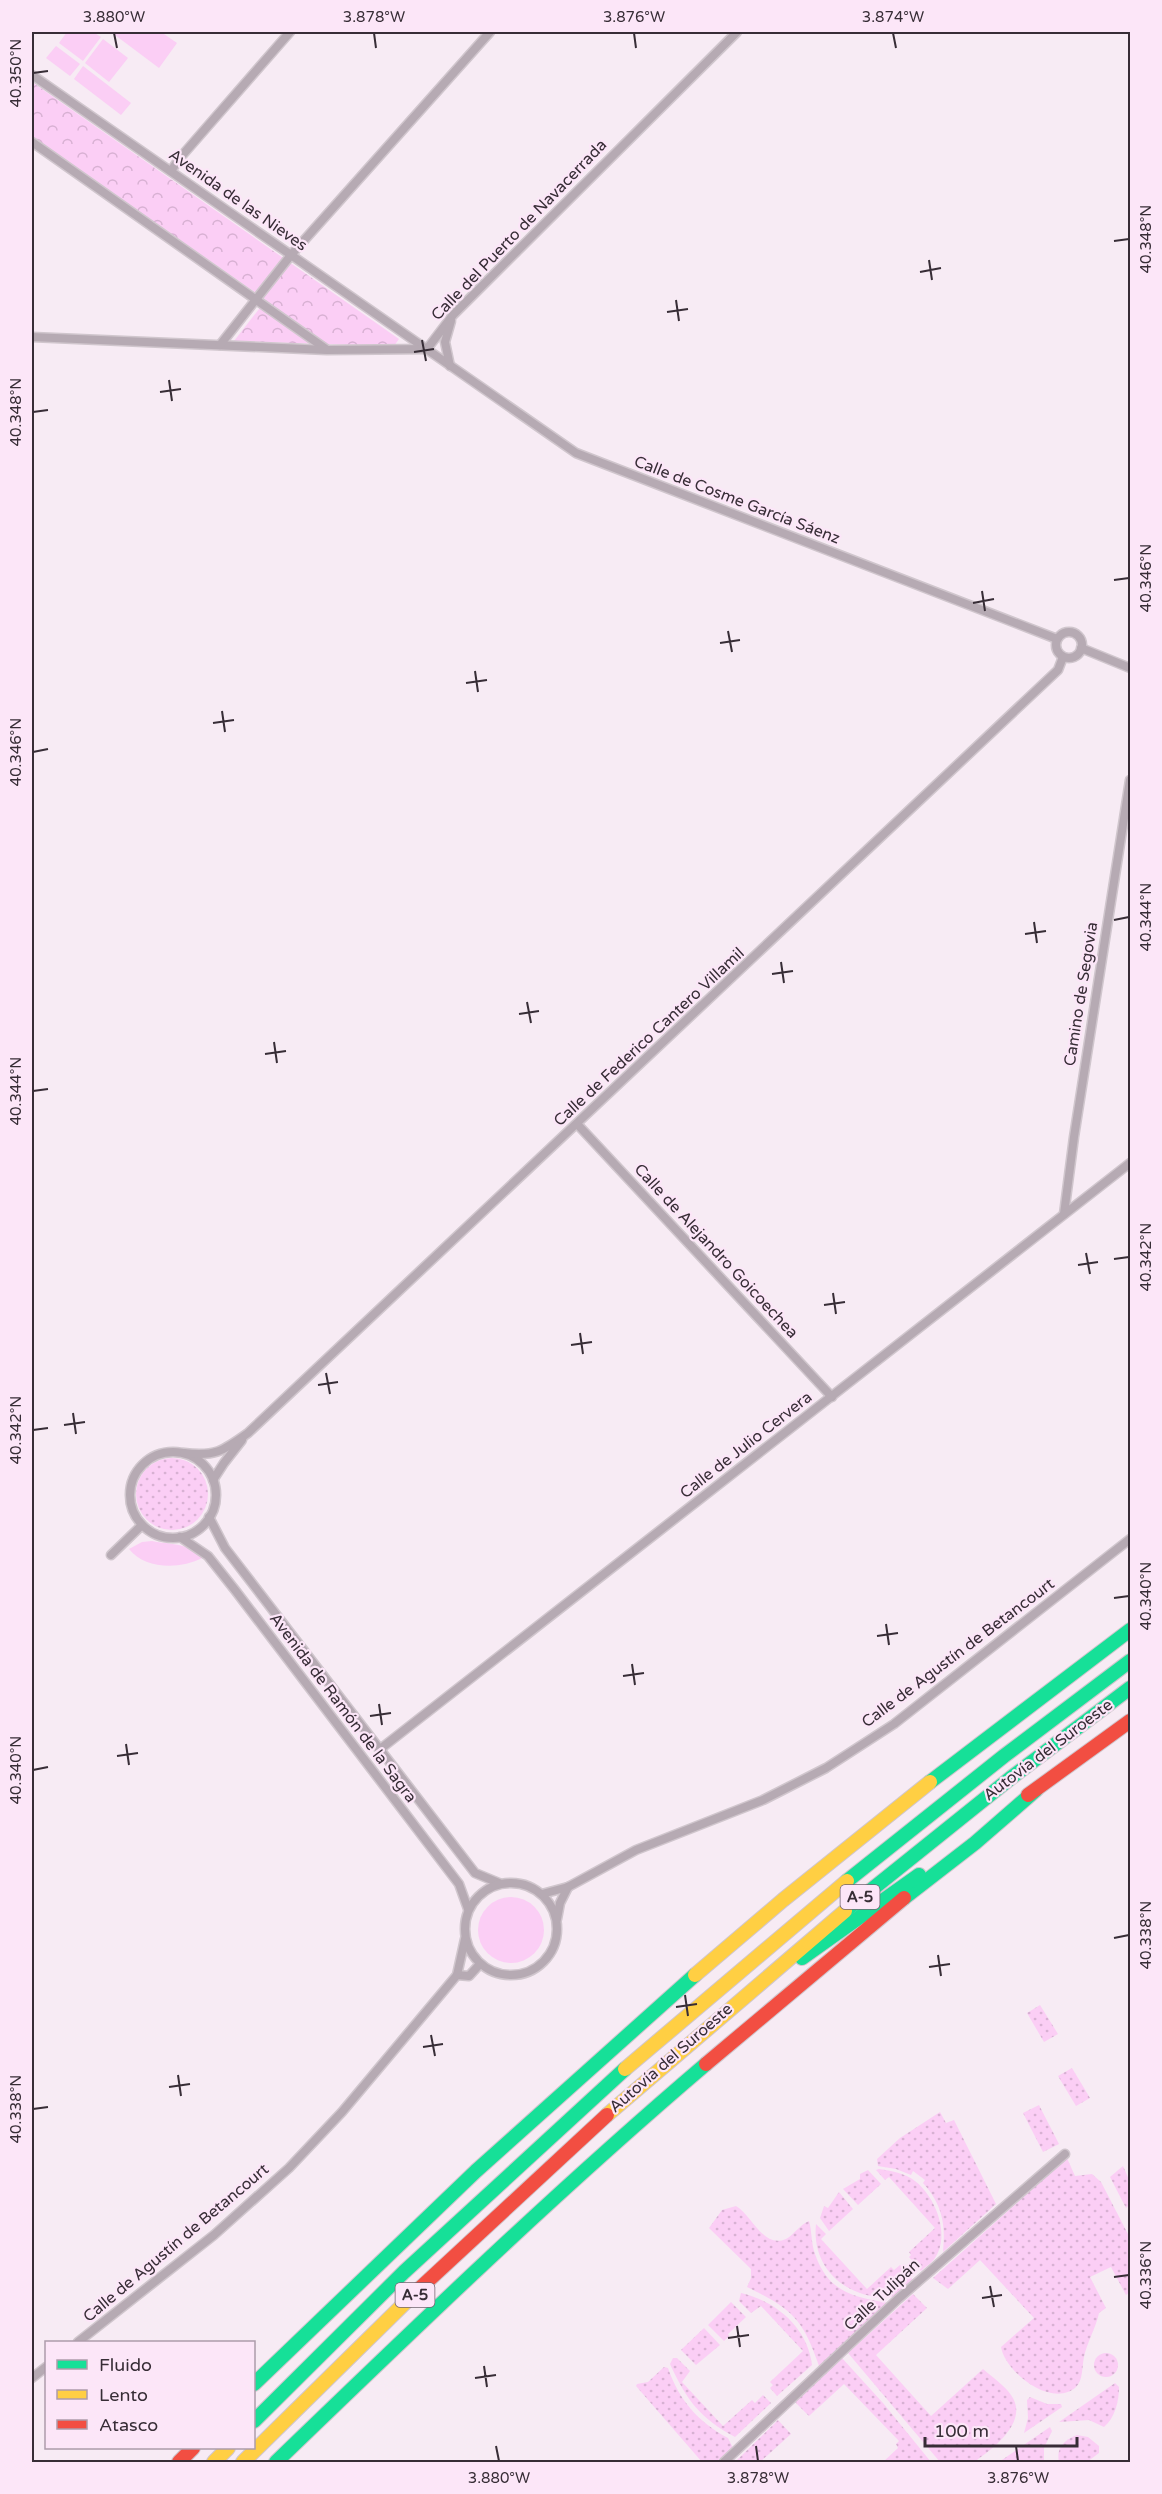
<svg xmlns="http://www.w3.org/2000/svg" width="1162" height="2494" font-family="'Varela Round',sans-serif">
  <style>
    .grass { fill: url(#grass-dots) }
    .forest { fill: url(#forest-crowns) }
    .garden { fill: #fbcef5 }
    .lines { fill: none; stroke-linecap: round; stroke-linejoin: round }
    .street-casing { stroke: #d0c6cd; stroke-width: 11 }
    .fast-casing { stroke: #d0c6cd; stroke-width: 16 }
    .slow-casing { stroke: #d0c6cd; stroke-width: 16 }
    .jam-casing { stroke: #d0c6cd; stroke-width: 16 }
    .street { stroke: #b6aab3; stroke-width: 8 }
    .fast { stroke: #16e098; stroke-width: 14 }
    .slow { stroke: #ffcf43; stroke-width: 14 }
    .jam { stroke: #f24e42; stroke-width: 14 }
    .ticks { fill: none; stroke: #372d36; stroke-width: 2 }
    .labels { text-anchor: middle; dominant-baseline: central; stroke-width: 4.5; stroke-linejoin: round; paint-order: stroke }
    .shield { fill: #fce6f8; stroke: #726470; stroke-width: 1.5 }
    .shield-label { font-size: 15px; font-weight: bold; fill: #372d36 }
    .street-label { font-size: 16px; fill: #372d36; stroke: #fce6f8 }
    .neatline { fill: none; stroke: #372d36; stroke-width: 2 }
    .ticks-label { font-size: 15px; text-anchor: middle; fill: #372d36 }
  </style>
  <defs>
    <pattern id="grass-dots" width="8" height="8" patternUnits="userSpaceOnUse" patternTransform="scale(1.5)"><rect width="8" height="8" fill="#fbcef5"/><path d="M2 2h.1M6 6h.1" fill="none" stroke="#d8b1d3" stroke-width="1.8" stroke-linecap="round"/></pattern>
    <pattern id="forest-crowns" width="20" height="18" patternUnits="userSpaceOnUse" patternTransform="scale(1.5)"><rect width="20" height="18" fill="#fbcef5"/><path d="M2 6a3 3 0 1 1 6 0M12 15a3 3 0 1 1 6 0" fill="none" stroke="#d8b1d3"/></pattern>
  </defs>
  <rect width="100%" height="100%" fill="#f7ebf4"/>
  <g class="grass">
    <circle cx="172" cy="1494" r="36"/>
    <path d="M1040,2005L1058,2034L1044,2042L1027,2013Z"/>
    <path d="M1072,2068L1090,2098L1076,2106L1058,2076Z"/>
    <path d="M1039,2105L1059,2144L1043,2152L1023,2113Z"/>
    <path d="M940,2112L946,2123L954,2120L996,2204L943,2252C946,2224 942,2204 923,2183L925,2180L913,2171L911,2175L896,2169L878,2166L877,2159L900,2138Z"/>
    <path d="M1067,2158L1075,2176L1092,2174L1101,2182L1130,2238V2292L1126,2295L1111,2267L1090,2277L1106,2308L1099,2313C1096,2328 1087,2342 1084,2357C1082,2366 1083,2381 1076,2387C1052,2409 1005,2372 1001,2347L1034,2318L980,2260L948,2289L933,2278Z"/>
    <path d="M1123,2166L1130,2182V2204L1126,2208L1110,2177Z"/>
    <path d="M879,2169C891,2171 905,2173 915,2181C935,2196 951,2235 935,2258C932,2263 925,2267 921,2271L909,2257L911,2255L909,2252L935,2228L889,2177L885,2180L876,2170Z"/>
    <path d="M868,2170L881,2184L858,2205L843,2189L860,2179V2174Z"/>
    <path d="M839,2192L853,2209L829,2231L820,2218L824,2206L828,2208Z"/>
    <path d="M736,2206C752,2215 763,2249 786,2239C794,2235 799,2225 809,2221C812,2231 811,2243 815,2254C828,2292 853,2297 889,2303L819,2366C803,2319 792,2309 747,2287L751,2278V2269L709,2228L722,2210Z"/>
    <path d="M816,2224L826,2234L821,2239L867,2289L891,2267L894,2270L900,2265L913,2280L894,2297C850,2301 811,2271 816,2224Z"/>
    <path d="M741,2293C776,2301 808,2328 812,2365L777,2396L770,2388L773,2385L770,2382L803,2351L761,2306L751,2313L739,2301Z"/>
    <path d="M913,2294L927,2308L876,2355L931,2416L983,2369C992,2377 1004,2385 1011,2395C1030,2421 993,2449 974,2462H940L848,2353Z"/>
    <path d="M731,2302L746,2317L728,2334L729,2336L724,2341L708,2325Z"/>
    <path d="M704,2328L720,2345L696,2365L681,2350Z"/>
    <circle cx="1106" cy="2365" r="12"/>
    <path d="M673,2358H677L690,2371L682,2382L723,2426L752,2400L755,2403L763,2395L771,2403L735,2437C700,2418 687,2401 670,2364Z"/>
    <path d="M842,2358L883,2403L931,2462H883L898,2448L896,2444L899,2441L844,2384L809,2416L795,2402Z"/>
    <path d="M664,2367L668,2368C679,2400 698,2422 728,2438L733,2448L716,2462H702L636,2386L637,2384L648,2382Z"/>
    <path d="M1115,2383L1119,2387C1119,2401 1115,2418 1104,2427L1089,2420L1059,2422Z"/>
    <path d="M1030,2397L1047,2404H1061L1062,2407L1024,2433L1028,2418L1027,2400Z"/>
    <path d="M778,2420L791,2434L760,2462H735Z"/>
    <path d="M1050,2427L1052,2431L1044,2448V2462H999Z"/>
    <path d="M1077,2435L1088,2437L1099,2446V2453L1087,2462H1059C1056,2448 1064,2440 1077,2435Z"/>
  </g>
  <path class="forest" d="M32,82L399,339L394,346L234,341L266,300L32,137Z"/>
  <g class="garden">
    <path d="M67,32H93L101,37L83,61L59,43Z"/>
    <path d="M111,32H161L177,43L159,68Z"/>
    <path d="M103,39L128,58L109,82L85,63Z"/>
    <path d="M56,46L80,64L70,76L46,58Z"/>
    <path d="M83,66L131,103L121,115L74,79Z"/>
    <path d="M152,1541C171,1545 188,1542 202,1558C181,1569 145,1570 129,1549L142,1542Z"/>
    <circle cx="511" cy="1930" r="33"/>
  </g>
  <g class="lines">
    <g class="street-casing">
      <g id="street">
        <path d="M32,75L576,453L1057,639"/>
        <path d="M32,142L326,349"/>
        <path d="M171,171L179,159L290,32"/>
        <path d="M32,337L327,350L427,349"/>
        <path d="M220,345L291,255L490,32"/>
        <path d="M427,349L453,315L737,32"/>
        <path d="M450,366L445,342L451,321"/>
        <circle cx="1069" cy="645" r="13"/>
        <path d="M1081,648L1130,668"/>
        <path d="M578,1125L832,1397"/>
        <path d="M1064,1214L1074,1137L1130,780"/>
        <circle cx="173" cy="1495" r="43"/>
        <path d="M184,1453C215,1457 223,1451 248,1433L1058,670L1063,657"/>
        <path d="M213,1480L224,1463L242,1440"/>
        <path d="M209,1517L225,1548L475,1873L499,1883"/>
        <path d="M180,1537L208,1556L235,1590L459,1884L468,1909"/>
        <path d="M111,1555L142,1525"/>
        <path d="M379,1750L1130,1163"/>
        <circle cx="511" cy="1929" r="46"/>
        <path d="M542,1894L568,1887L636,1850L763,1800L826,1768L894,1724L1130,1539"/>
        <path d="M557,1919L560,1903L568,1887"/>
        <path d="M457,1975L469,1976L480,1964"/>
        <path d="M78,2342L214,2235L289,2168L342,2112L457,1975L465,1939"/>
        <path d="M32,2378L46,2367"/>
        <path d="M724,2462L898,2299L1065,2154"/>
      </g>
    </g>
    <g class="fast-casing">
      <g id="fast">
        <path d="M930,1782L1130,1630"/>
        <path d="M847,1881L1004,1756L1130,1661"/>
        <path d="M904,1898L975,1843L1036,1790"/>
        <path d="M845,1911L1012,1777L1130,1688"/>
        <path d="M802,1958L919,1875"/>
        <path d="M254,2384L476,2171L695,1975"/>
        <path d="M254,2421L404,2272L625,2069"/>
        <path d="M276,2462C417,2326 557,2191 706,2064"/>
      </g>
    </g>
    <g class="slow-casing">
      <g id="slow">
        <path d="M695,1975L783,1900L930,1782"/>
        <path d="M625,2069L847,1881"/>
        <path d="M607,2115L845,1911"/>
        <path d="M214,2462L228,2448"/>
        <path d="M243,2462L417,2291"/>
      </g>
    </g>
    <g class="jam-casing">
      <g id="jam">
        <path d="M1028,1795L1130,1721"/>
        <path d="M706,2064L904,1898"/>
        <path d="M417,2291L607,2115"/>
        <path d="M179,2462L193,2448"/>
      </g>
    </g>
    <use href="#street" class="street"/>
    <use href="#fast" class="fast"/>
    <use href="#slow" class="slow"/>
    <use href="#jam" class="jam"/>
  </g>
  <path class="ticks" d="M114,33L117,48M374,33L376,48M634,33L636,48M893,33L896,48M33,73L48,71M1114,241L1129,239M929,260L932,280M920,272L941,268M676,300L679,321M667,312L688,309M422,340L426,361M414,352L434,349M169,380L172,401M160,392L181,389M33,412L48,410M1114,580L1129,578M982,591L985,611M973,603L994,599M728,631L732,652M720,643L740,640M475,671L478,692M466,683L487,680M222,711L225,732M213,723L234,720M33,752L48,749M1114,920L1129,917M1034,922L1037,943M1025,934L1046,931M781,962L784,983M772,974L793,971M527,1002L531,1023M519,1014L539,1011M274,1042L277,1063M265,1054L286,1051M33,1091L48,1089M1086,1253L1090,1274M1114,1259L1129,1257M1078,1265L1098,1262M833,1293L836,1314M824,1305L845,1302M580,1333L583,1354M571,1345L592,1342M326,1373L330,1394M318,1385L338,1382M73,1413L76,1434M64,1425L85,1422M33,1430L48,1428M1114,1598L1129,1596M886,1624L889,1645M877,1636L898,1633M632,1664L635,1685M623,1676L644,1673M379,1704L382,1725M370,1716L391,1713M126,1744L129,1765M117,1756L138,1753M33,1770L48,1767M1114,1938L1129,1935M938,1955L941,1976M929,1967L950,1964M685,1995L688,2016M676,2007L697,2004M431,2035L435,2056M423,2047L443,2044M178,2075L181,2096M169,2087L190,2084M33,2109L48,2107M1114,2277L1129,2275M990,2286L994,2307M982,2298L1002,2295M737,2326L740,2347M728,2338L749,2335M484,2366L487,2387M475,2378L496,2375M496,2446L499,2461M756,2446L758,2461M1016,2446L1018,2461"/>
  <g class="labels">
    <g class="shield">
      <rect x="840.5" y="1885" width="39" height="24" rx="4.5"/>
      <rect x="395.5" y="2283" width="39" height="24" rx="4.5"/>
    </g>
    <g class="shield-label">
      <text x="860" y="1897">A-5</text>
      <text x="415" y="2295">A-5</text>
    </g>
    <g class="street-label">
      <text transform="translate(238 200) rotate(35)">Avenida de las Nieves</text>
      <text transform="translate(519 230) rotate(-46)">Calle del Puerto de Navacerrada</text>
      <text transform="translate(737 500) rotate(21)">Calle de Cosme García Sáenz</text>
      <text transform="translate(1081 994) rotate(-81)">Camino de Segovia</text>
      <text transform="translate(649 1037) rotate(-43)">Calle de Federico Cantero Villamil</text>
      <text transform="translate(716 1251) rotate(47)">Calle de Alejandro Goicoechea</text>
      <text transform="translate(746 1445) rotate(-38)">Calle de Julio Cervera</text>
      <text transform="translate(958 1653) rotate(-37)">Calle de Agustín de Betancourt</text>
      <text transform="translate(343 1708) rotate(53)">Avenida de Ramón de la Sagra</text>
      <text transform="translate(1048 1750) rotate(-37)">Autovía del Suroeste</text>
      <text transform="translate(671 2058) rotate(-41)">Autovía del Suroeste</text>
      <text transform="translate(176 2243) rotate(-40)">Calle de Agustín de Betancourt</text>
      <text transform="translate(882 2295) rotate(-43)">Calle Tulipán</text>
    </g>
  </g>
  <rect width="1162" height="2494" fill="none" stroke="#fce6f8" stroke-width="66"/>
  <rect x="45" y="2341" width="210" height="108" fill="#fce6f8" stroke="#ad9caa" stroke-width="1.5"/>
  <rect x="57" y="2360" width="30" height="9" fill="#16e098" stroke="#ad9caa" stroke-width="1.5"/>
  <text x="99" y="2371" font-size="18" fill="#372d36">Fluido</text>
  <rect x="57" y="2390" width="30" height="9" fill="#ffcf43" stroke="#ad9caa" stroke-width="1.5"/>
  <text x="99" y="2401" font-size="18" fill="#372d36">Lento</text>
  <rect x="57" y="2420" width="30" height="9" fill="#f24e42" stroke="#ad9caa" stroke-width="1.5"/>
  <text x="99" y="2431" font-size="18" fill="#372d36">Atasco</text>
  <path d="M925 2437v9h152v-9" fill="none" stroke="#372d36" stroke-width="3"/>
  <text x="934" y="2437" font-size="18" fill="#372d36" stroke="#fce6f8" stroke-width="4.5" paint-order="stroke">100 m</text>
  <rect x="33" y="33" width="1096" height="2428" class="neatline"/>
  <g class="ticks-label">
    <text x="114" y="22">3.880°W</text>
    <text x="374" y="22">3.878°W</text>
    <text x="634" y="22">3.876°W</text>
    <text x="893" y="22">3.874°W</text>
    <text transform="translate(16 73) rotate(-90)" y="5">40.350°N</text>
    <text transform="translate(1146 239) rotate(-90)" y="5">40.348°N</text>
    <text transform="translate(16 412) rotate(-90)" y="5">40.348°N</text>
    <text transform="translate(1146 578) rotate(-90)" y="5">40.346°N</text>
    <text transform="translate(16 752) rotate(-90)" y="5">40.346°N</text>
    <text transform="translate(1146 917) rotate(-90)" y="5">40.344°N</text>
    <text transform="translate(16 1091) rotate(-90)" y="5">40.344°N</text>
    <text transform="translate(1146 1257) rotate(-90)" y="5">40.342°N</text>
    <text transform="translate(16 1430) rotate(-90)" y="5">40.342°N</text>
    <text transform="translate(1146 1596) rotate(-90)" y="5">40.340°N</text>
    <text transform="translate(16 1770) rotate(-90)" y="5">40.340°N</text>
    <text transform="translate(1146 1935) rotate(-90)" y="5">40.338°N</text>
    <text transform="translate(16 2109) rotate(-90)" y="5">40.338°N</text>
    <text transform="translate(1146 2275) rotate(-90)" y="5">40.336°N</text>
    <text x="499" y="2483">3.880°W</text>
    <text x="758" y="2483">3.878°W</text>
    <text x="1018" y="2483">3.876°W</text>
  </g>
</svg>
